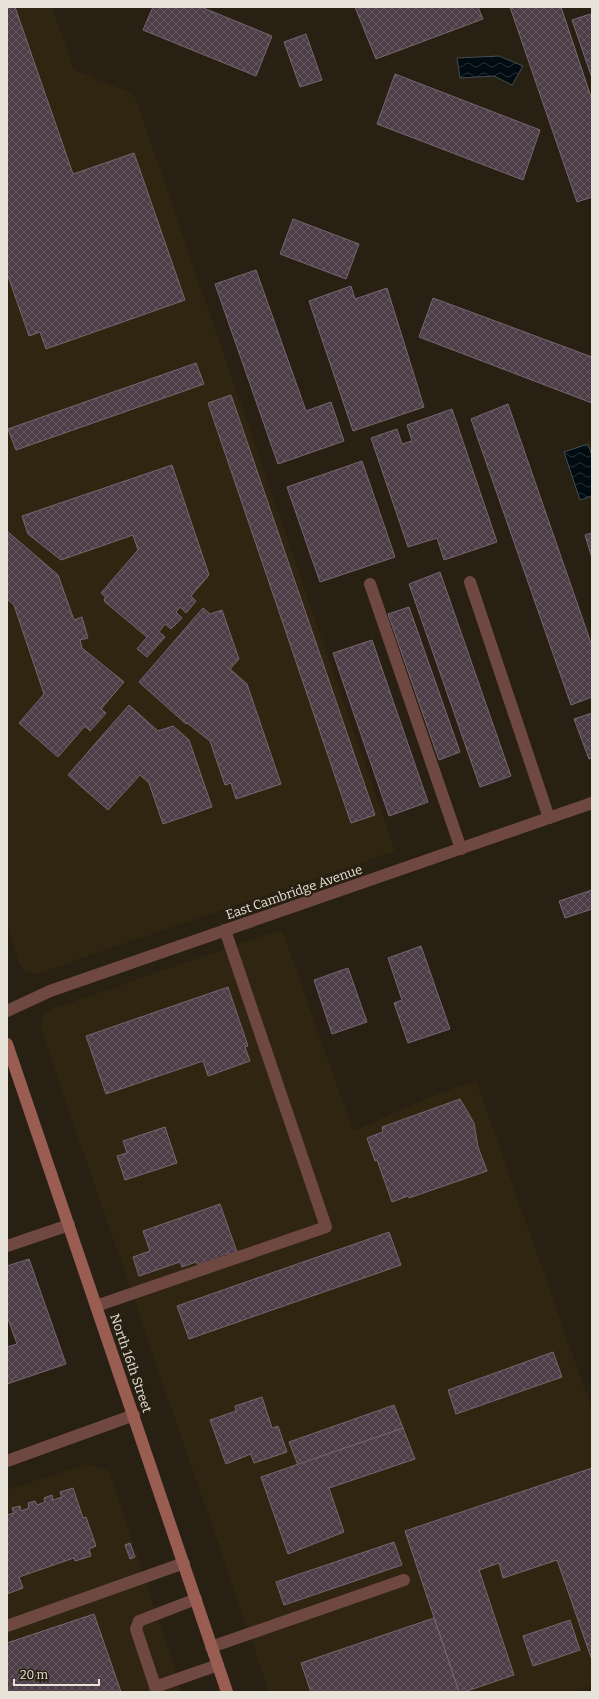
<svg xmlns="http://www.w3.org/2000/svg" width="599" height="1699" font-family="Bitter,serif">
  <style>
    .built { fill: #302510 }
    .water { fill: url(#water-waves); stroke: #464c4e }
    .building { fill: url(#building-cross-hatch); stroke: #786671 }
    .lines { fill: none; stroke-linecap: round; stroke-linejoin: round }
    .service { stroke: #6f4841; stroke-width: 12 }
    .tertiary { stroke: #6f4841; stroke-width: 12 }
    .secondary { stroke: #9a5d52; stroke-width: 12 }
    .labels { text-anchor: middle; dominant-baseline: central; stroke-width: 4; stroke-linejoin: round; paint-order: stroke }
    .street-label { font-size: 13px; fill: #e8e3d9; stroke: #282012 }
  </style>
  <defs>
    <pattern id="water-waves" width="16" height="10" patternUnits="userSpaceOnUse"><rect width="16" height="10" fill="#010c12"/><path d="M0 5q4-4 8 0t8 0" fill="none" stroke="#262f34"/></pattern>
    <pattern id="building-cross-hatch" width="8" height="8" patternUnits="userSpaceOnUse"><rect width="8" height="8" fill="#4d3d47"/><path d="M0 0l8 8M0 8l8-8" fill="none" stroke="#675961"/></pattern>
  </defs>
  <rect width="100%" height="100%" fill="#282012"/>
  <g class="built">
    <path d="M7,7H52L74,70L134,94L395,851L36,974L26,972L20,965L7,927Z"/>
    <path d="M282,929L353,1131L435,1095L476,1080L592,1410V1686L573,1692H269L41,1029L43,1016L52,1009Z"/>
    <path d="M86,1464L109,1471L182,1692H7V1490Z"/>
  </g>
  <g class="water">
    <path d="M499,56L523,66L512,85L494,76L460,78L457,58Z"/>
    <path d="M588,444L592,456V496L580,500L564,452Z"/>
  </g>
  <g class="building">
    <path d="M7,7H15L73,174L134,153L185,300L46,349L40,332L29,336L7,273Z"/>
    <path d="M153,7H201L272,36L256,76L143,30Z"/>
    <path d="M355,7H478L483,19L376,59Z"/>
    <path d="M510,7H561L592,100V197L577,202Z"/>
    <path d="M590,14L592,20V78L572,20Z"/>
    <path d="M306,34L322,80L300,87L284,42Z"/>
    <path d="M395,74L540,130L523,180L377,124Z"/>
    <path d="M293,219L359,244L346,279L280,254Z"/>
    <path d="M256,270L306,411L331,402L344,441L278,464L215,284Z"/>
    <path d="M351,286L355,299L387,288L424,407L353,431L309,301Z"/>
    <path d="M433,298L592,357V403L419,337Z"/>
    <path d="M196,363L204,384L16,450L8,429Z"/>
    <path d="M231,395L375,815L351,823L208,403Z"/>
    <path d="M508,404L592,646V697L571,705L471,419Z"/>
    <path d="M452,409L497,542L444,560L437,538L408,547L371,438L397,429L402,444L412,441L407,425Z"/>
    <path d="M362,461L395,557L320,582L287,487Z"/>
    <path d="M172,465L209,575L191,596L196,601L186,613L180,607L176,612L182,618L171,629L165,624L159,632L165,637L147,657L137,649L147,637L105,602L104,599L106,597L101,593L138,550L133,535L61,560L28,534L22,516Z"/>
    <path d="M7,531L58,575L74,620L82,617L88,638L80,640L82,648L124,682L101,709L106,713L90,731L85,726L58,757L19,723L44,694L14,605L7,599Z"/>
    <path d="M592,533V558L585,535Z"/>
    <path d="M440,572L511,776L480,787L409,584Z"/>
    <path d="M409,607L460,752L439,760L388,614Z"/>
    <path d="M203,608L210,614L222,610L239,659L230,669L247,684L281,784L236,799L231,783L225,785L210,741L187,723L186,724L139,682Z"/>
    <path d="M372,640L428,802L389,816L333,653Z"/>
    <path d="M129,705L158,731L173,726L189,740L212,807L163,824L149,783L140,775L108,810L68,775Z"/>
    <path d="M592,713V758L589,759L574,719Z"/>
    <path d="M592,890V909L565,918L559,901Z"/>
    <path d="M421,946L450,1029L408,1043L394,1003L402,1000L388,958Z"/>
    <path d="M348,968L367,1022L332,1034L314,980Z"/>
    <path d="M228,987L248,1046L245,1047L250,1061L208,1076L203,1061L106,1094L86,1036Z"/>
    <path d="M460,1099L474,1123L478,1147L487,1171L409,1198L408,1196L392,1202L377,1160L375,1161L367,1138L383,1132L382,1127Z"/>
    <path d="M165,1127L177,1163L125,1180L117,1156L127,1153L123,1141Z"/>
    <path d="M220,1204L237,1252L230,1255L229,1253L222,1255V1258L199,1266L196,1262L182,1267L180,1262L139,1276L133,1257L150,1251L143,1231Z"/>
    <path d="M389,1232L401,1265L189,1339L177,1306Z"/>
    <path d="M29,1259L66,1364L7,1384V1347L17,1344L7,1316V1266Z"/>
    <path d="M553,1352L562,1377L456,1414L448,1390Z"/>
    <path d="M262,1397L272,1428L278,1426L287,1452L254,1463L251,1454L226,1464L210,1420L236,1411L235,1406Z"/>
    <path d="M394,1405L403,1428L298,1465L289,1442Z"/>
    <path d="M403,1428L415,1459L329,1488L344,1532L288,1554L261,1477Z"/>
    <path d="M592,1468V1660L557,1560L503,1578L499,1563L479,1570L514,1675L464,1692H459L405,1531Z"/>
    <path d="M73,1488L83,1518L86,1517L96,1546L89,1549L91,1556L75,1561L74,1558L19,1577L23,1588L7,1594V1515L14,1513L12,1508L20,1506L21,1511L29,1508L28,1503L35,1501L37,1505L45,1502L44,1498L52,1495L53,1500L62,1497L60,1492Z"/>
    <path d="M394,1542L402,1565L284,1605L276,1582Z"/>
    <path d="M130,1543L135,1557L130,1559L125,1545Z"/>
    <path d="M94,1614L121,1692H7V1643Z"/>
    <path d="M434,1618L459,1692H311L301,1663Z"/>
    <path d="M570,1620L580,1650L533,1666L523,1636Z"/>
  </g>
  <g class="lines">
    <g class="service">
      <path d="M470,582L549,818"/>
      <path d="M370,584L461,849"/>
      <path d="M7,1246L69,1225"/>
      <path d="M96,1306L326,1227L225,930"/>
      <path d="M7,1626L184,1563"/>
      <path d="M211,1647L404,1580"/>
      <path d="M155,1687L218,1665"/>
      <path d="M157,1692L136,1629L139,1621L196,1599"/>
    </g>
    <g class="tertiary">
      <path d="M7,1011L50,991L592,803"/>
      <path d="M7,1461L134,1415"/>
    </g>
    <path class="secondary" d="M7,1044L227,1692"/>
  </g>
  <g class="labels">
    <g class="street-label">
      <text transform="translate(294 892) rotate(-19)">East Cambridge Avenue</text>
      <text transform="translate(131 1363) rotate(71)">North 16th Street</text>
    </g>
  </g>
  <rect width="599" height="1699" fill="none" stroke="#e8e3d9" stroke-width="16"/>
  <path d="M14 1679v6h85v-6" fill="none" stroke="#e8e3d9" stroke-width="2"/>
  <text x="20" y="1679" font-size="12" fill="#e8e3d9" stroke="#282012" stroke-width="3" paint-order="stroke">20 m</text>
</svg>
